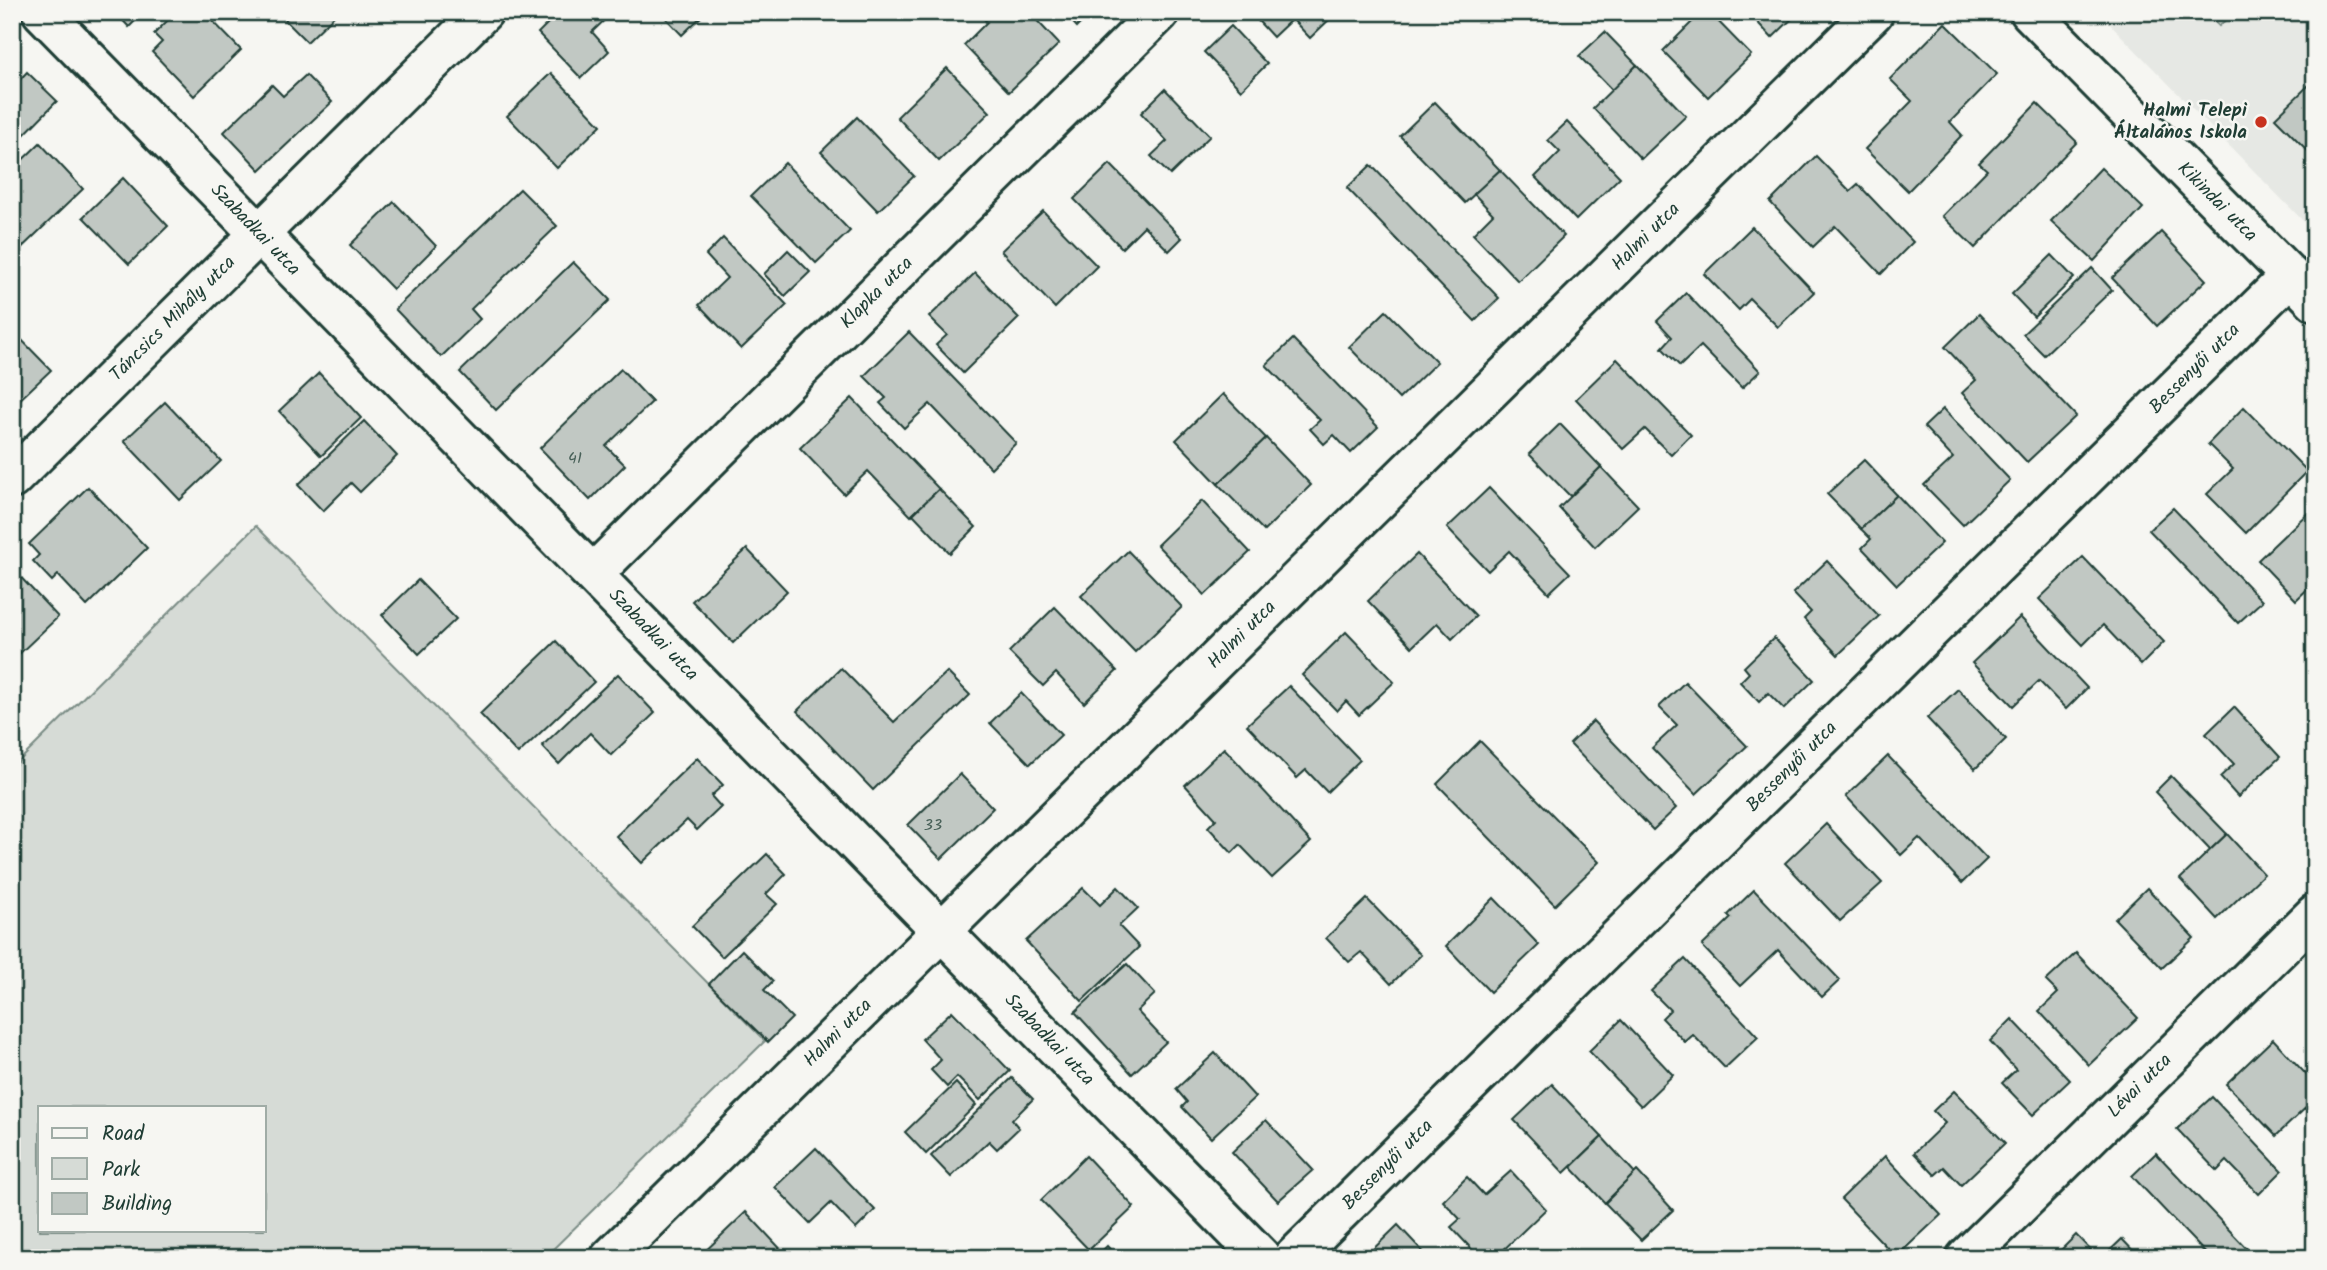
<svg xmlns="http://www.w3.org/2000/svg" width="2327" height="1270" font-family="Kalam,sans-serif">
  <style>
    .built { fill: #e6e8e4 }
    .green { fill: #d6dbd6; stroke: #7a8c85; stroke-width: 2; fill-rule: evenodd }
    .building { fill: #c1c8c3; stroke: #1f3d34; stroke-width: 2 }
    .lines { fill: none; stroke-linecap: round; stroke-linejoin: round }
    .minor-casing { stroke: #1f3d34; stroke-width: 44 }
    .minor { stroke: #f6f6f2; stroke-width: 38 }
    .poi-dot { fill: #c8321e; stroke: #f6f6f2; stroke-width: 2.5 }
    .labels { text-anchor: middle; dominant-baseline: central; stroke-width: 5; stroke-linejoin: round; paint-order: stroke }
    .number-label { font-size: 16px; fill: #486058 }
    .poi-label { font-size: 19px; font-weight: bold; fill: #1f3d34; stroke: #f6f6f2; text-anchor: end }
    .street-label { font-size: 19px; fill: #1f3d34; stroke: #f6f6f2 }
  </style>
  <rect width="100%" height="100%" fill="#f6f6f2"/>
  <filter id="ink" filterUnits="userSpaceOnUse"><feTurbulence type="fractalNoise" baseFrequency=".0143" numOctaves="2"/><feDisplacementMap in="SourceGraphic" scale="14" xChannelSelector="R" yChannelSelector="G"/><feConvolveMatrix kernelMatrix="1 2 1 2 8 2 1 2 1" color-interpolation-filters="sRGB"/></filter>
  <g filter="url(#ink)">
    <path class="built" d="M2098,12H2315V233Z"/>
    <g class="green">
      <path d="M2205,12H2234L2219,26Z"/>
      <path d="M256,526L765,1041L544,1258H12V768ZM40,1107H264V1230H40Z"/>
    </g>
    <g class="building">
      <path d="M115,12H144L129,27Z"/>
      <path d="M176,12H204L241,50L194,96L152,52L162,42L154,34Z"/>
      <path d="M293,12H334L336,14L307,42L285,20Z"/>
      <path d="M559,12H613L592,32L609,51L581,78L538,33Z"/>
      <path d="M660,12H706L682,35Z"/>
      <path d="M977,12H1029L1059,44L1009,92L964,45L987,22Z"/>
      <path d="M1063,12H1092L1077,27Z"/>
      <path d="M1250,12H1334L1335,14L1310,38L1292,19L1273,37Z"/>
      <path d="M1702,12H1709L1751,55L1708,97L1663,51Z"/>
      <path d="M1748,12H1799L1772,38Z"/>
      <path d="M1945,23L1997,74L1950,122L1962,135L1908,191L1865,149L1912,101L1890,79Z"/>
      <path d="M1231,26L1267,64L1241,90L1204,52Z"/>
      <path d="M1605,32L1637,65L1612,90L1579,56Z"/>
      <path d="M1637,65L1686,116L1641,159L1593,108Z"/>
      <path d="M947,68L990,112L939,161L897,117Z"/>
      <path d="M27,72L57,101L12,147V88Z"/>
      <path d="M551,73L601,125L557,168L507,116Z"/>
      <path d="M306,75L332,102L260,170L224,132L272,85L283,96Z"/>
      <path d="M2315,79V158L2275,118Z"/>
      <path d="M1165,89L1210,136L1170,175L1151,156L1167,141L1141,113Z"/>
      <path d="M1435,102L1500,170L1465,203L1400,136Z"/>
      <path d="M2037,103L2077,142L1975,248L1942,216L1987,170L1979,163Z"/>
      <path d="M857,117L914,176L878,211L821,152Z"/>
      <path d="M1567,122L1620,177L1576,220L1535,177L1560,152L1548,140Z"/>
      <path d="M40,143L83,189L14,255L12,253V170Z"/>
      <path d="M1816,156L1850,191L1858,184L1913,242L1881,274L1835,226L1813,247L1770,202Z"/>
      <path d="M785,163L850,231L816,263L751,196Z"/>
      <path d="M1110,164L1182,238L1169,251L1144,226L1122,248L1074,199Z"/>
      <path d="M1371,165L1499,298L1475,321L1347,188Z"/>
      <path d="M2101,168L2143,208L2094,261L2051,221Z"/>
      <path d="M1500,170L1564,236L1518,281L1473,234L1493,214L1474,194Z"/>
      <path d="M123,178L168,226L129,264L83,217Z"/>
      <path d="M520,189L557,226L471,309L480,319L441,357L395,309Z"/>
      <path d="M394,202L436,246L393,289L350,245Z"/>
      <path d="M1043,211L1097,266L1055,308L1001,251Z"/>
      <path d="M1752,227L1814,292L1778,327L1750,299L1739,310L1704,274Z"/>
      <path d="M2161,232L2206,280L2157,326L2112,278Z"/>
      <path d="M723,238L787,305L741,349L699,305L727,278L706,255Z"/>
      <path d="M788,250L810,272L785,296L764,274Z"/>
      <path d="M2052,255L2074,278L2034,317L2012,294Z"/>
      <path d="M573,262L610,300L496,410L460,372Z"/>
      <path d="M2092,268L2112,290L2044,355L2023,334Z"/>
      <path d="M975,273L1019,318L963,373L936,345L947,335L929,317Z"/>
      <path d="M1686,293L1760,371L1742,388L1701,346L1680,366L1662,348L1672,337L1657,321Z"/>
      <path d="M1386,311L1437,362L1399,399L1349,347Z"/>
      <path d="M1979,314L2076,416L2027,462L1962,393L1976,380L1945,347Z"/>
      <path d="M12,330L51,370L12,407Z"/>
      <path d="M909,332L1016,443L991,468L930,404L904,428L880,403L886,398L864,376Z"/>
      <path d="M1293,339L1378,427L1351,453L1334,435L1324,444L1310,429L1320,420L1266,365Z"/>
      <path d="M1617,359L1691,435L1671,455L1645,429L1623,449L1576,399Z"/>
      <path d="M621,369L652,402L606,446L625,465L590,500L540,448Z"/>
      <path d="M319,373L361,418L321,456L279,411Z"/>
      <path d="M1223,394L1266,438L1218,484L1176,440Z"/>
      <path d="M852,398L939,489L911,516L868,471L844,494L800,448Z"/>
      <path d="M165,402L221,461L180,500L124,441Z"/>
      <path d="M2244,407L2307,471L2246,533L2207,494L2233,469L2208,444Z"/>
      <path d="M1943,409L2010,480L1963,525L1924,485L1953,458L1924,427Z"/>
      <path d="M364,421L397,456L360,492L351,483L323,511L298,485Z"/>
      <path d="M1560,424L1601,467L1571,497L1529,454Z"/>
      <path d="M1266,438L1311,485L1264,531L1218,484Z"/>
      <path d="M1864,460L1897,495L1861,529L1827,494Z"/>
      <path d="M1601,467L1638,506L1595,547L1559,508Z"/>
      <path d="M88,487L147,548L87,606L58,575L52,581L33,561L39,555L29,544Z"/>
      <path d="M1489,488L1570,573L1549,593L1509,551L1488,571L1447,528Z"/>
      <path d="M939,489L976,527L950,553L913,514Z"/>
      <path d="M1897,495L1942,543L1897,585L1862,548L1871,539L1861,529Z"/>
      <path d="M1202,501L1250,552L1205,595L1157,545Z"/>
      <path d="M2315,506V582L2296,600L2258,560Z"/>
      <path d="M2173,508L2262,601L2238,623L2149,530Z"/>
      <path d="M747,549L787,591L733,643L692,601Z"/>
      <path d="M1128,551L1182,607L1135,652L1081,596Z"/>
      <path d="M1417,554L1476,616L1452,639L1437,623L1412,647L1368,601Z"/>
      <path d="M2083,557L2164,642L2141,665L2103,625L2083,645L2039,599Z"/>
      <path d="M1827,561L1879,616L1838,655L1804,619L1811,612L1793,593Z"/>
      <path d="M13,569L58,617L16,657L12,654Z"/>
      <path d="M418,580L456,619L419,654L382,615Z"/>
      <path d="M1055,607L1117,671L1084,703L1056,673L1043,686L1009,652Z"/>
      <path d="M2020,617L2087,688L2066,709L2039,681L2013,706L1972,663Z"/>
      <path d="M1346,632L1394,682L1359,715L1346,701L1337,711L1302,675Z"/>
      <path d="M1774,638L1814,680L1784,709L1768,693L1759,702L1740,682L1749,673L1744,667Z"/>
      <path d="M556,641L594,682L518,754L480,714Z"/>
      <path d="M841,668L894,722L947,672L970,695L873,790L797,711Z"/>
      <path d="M618,674L655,713L611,755L590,733L559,764L542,746Z"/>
      <path d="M1685,682L1747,746L1696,794L1652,748L1677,725L1659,707Z"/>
      <path d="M1289,686L1360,760L1327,792L1306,770L1297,778L1247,725Z"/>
      <path d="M1958,689L2006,739L1975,769L1927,718Z"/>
      <path d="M1021,693L1061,735L1030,764L990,723Z"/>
      <path d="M2234,707L2280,757L2238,797L2220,777L2234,764L2206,734Z"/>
      <path d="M1593,721L1676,808L1653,830L1570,744Z"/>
      <path d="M1480,741L1599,862L1555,905L1437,784Z"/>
      <path d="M1224,748L1311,842L1272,878L1240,845L1232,853L1208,827L1216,819L1185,785Z"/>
      <path d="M1888,756L1987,859L1962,883L1919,838L1901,855L1846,796Z"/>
      <path d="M697,758L723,785L711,796L721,807L697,830L687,820L642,863L616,836Z"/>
      <path d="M960,774L993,808L941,859L908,825Z"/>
      <path d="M2171,776L2227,834L2210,850L2155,792Z"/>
      <path d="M1826,824L1882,883L1840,921L1785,863Z"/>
      <path d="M2227,834L2264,874L2217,919L2180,879Z"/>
      <path d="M767,854L786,874L766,894L777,904L722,957L692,926Z"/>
      <path d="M1118,887L1138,908L1119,926L1139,947L1082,1001L1026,941L1083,888L1100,905Z"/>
      <path d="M2147,888L2194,938L2162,968L2115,919Z"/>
      <path d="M1754,890L1840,980L1822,997L1778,950L1740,986L1702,946L1731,918L1728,915Z"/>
      <path d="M1494,898L1539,945L1490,992L1446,946Z"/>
      <path d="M1367,899L1421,955L1391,984L1361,952L1349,962L1326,938Z"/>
      <path d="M742,950L773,981L764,990L792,1018L768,1042L709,984Z"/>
      <path d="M2076,953L2138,1018L2089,1065L2039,1011L2058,993L2046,981Z"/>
      <path d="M1685,959L1758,1037L1725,1068L1693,1035L1685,1042L1662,1018L1670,1010L1651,991Z"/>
      <path d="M1127,964L1155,994L1137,1011L1166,1042L1132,1074L1075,1012Z"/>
      <path d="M952,1011L1010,1071L980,1100L957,1077L947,1087L931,1070L941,1060L922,1039Z"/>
      <path d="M2012,1019L2070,1080L2033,1115L2002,1083L2016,1070L1990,1041Z"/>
      <path d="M1621,1020L1673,1075L1641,1106L1589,1051Z"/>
      <path d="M2273,1039L2315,1084V1099L2276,1136L2226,1084Z"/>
      <path d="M1215,1053L1255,1097L1211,1138L1182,1107L1187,1102L1176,1089Z"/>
      <path d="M1012,1078L1033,1099L1012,1120L1019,1128L997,1149L989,1141L951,1177L931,1156Z"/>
      <path d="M956,1083L976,1105L926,1154L905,1132Z"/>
      <path d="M1552,1084L1602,1137L1564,1173L1514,1120Z"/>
      <path d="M1954,1091L2005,1143L1961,1185L1944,1167L1935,1175L1914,1153L1945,1123L1933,1111Z"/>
      <path d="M2212,1097L2282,1171L2259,1194L2227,1161L2217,1171L2177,1129Z"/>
      <path d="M1266,1120L1313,1170L1278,1201L1232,1152Z"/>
      <path d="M1602,1137L1635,1173L1605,1203L1571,1167Z"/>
      <path d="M816,1148L875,1210L856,1229L831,1203L810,1223L775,1187Z"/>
      <path d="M2156,1153L2251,1253L2246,1258H2210L2132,1176Z"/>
      <path d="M1086,1156L1134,1207L1089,1250L1041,1200Z"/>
      <path d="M1885,1156L1941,1215L1896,1257L1841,1199Z"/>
      <path d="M1511,1171L1546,1209L1495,1258H1480L1451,1227L1460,1219L1443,1201L1467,1177L1484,1195Z"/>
      <path d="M1637,1171L1673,1210L1641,1240L1605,1203Z"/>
      <path d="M746,1212L789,1258H698Z"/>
      <path d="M1398,1225L1429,1258H1364Z"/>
      <path d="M2076,1235L2098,1258H2053Z"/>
      <path d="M2122,1239L2140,1258H2102Z"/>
      <path d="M1107,1246L1118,1258H1095Z"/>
    </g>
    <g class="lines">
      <g class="minor-casing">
        <g id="minor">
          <path d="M42,12L1262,1258"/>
          <path d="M2030,12L2315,301"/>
          <path d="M12,479L483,12"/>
          <path d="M593,574L1160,12"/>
          <path d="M610,1258L1874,12"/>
          <path d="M1293,1258L2290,276"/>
          <path d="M1966,1258L2315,914"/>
        </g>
      </g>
      <use href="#minor" class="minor"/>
    </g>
  </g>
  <circle class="poi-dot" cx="2261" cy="122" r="7"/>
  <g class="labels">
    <g class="number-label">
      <text x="575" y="458">41</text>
      <text x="933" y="825">33</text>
    </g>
    <g class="poi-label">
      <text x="2247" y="111">Halmi Telepi<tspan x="2247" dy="22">Általános Iskola</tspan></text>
    </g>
    <g class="street-label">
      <text transform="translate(2217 202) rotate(45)">Kikindai utca</text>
      <text transform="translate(255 230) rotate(46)">Szabadkai utca</text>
      <text transform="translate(1646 237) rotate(-45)">Halmi utca</text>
      <text transform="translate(877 293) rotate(-45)">Klapka utca</text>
      <text transform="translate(173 319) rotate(-45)">Táncsics Mihály utca</text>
      <text transform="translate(2195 369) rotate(-45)">Bessenyői utca</text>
      <text transform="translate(653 635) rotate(46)">Szabadkai utca</text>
      <text transform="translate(1242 635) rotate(-45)">Halmi utca</text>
      <text transform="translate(1792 767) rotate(-45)">Bessenyői utca</text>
      <text transform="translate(838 1033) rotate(-45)">Halmi utca</text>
      <text transform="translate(1049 1040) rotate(46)">Szabadkai utca</text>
      <text transform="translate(2140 1086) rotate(-45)">Lévai utca</text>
      <text transform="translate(1388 1165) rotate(-45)">Bessenyői utca</text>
    </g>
  </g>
  <rect width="2327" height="1270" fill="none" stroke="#f6f6f2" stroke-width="42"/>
  <rect x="21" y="21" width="2285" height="1228" fill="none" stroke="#1f3d34" stroke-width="2.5" filter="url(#ink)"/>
  <rect x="38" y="1106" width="228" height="126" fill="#f6f6f2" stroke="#a0aca6" stroke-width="2"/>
  <rect x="52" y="1128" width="35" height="10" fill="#f6f6f2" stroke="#a0aca6" stroke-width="2"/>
  <text x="102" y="1140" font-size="21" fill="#1f3d34">Road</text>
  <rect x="52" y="1158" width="35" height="21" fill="#d6dbd6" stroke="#a0aca6" stroke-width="2"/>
  <text x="102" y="1176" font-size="21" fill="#1f3d34">Park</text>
  <rect x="52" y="1193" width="35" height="21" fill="#c1c8c3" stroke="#a0aca6" stroke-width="2"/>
  <text x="102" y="1210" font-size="21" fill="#1f3d34">Building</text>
</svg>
